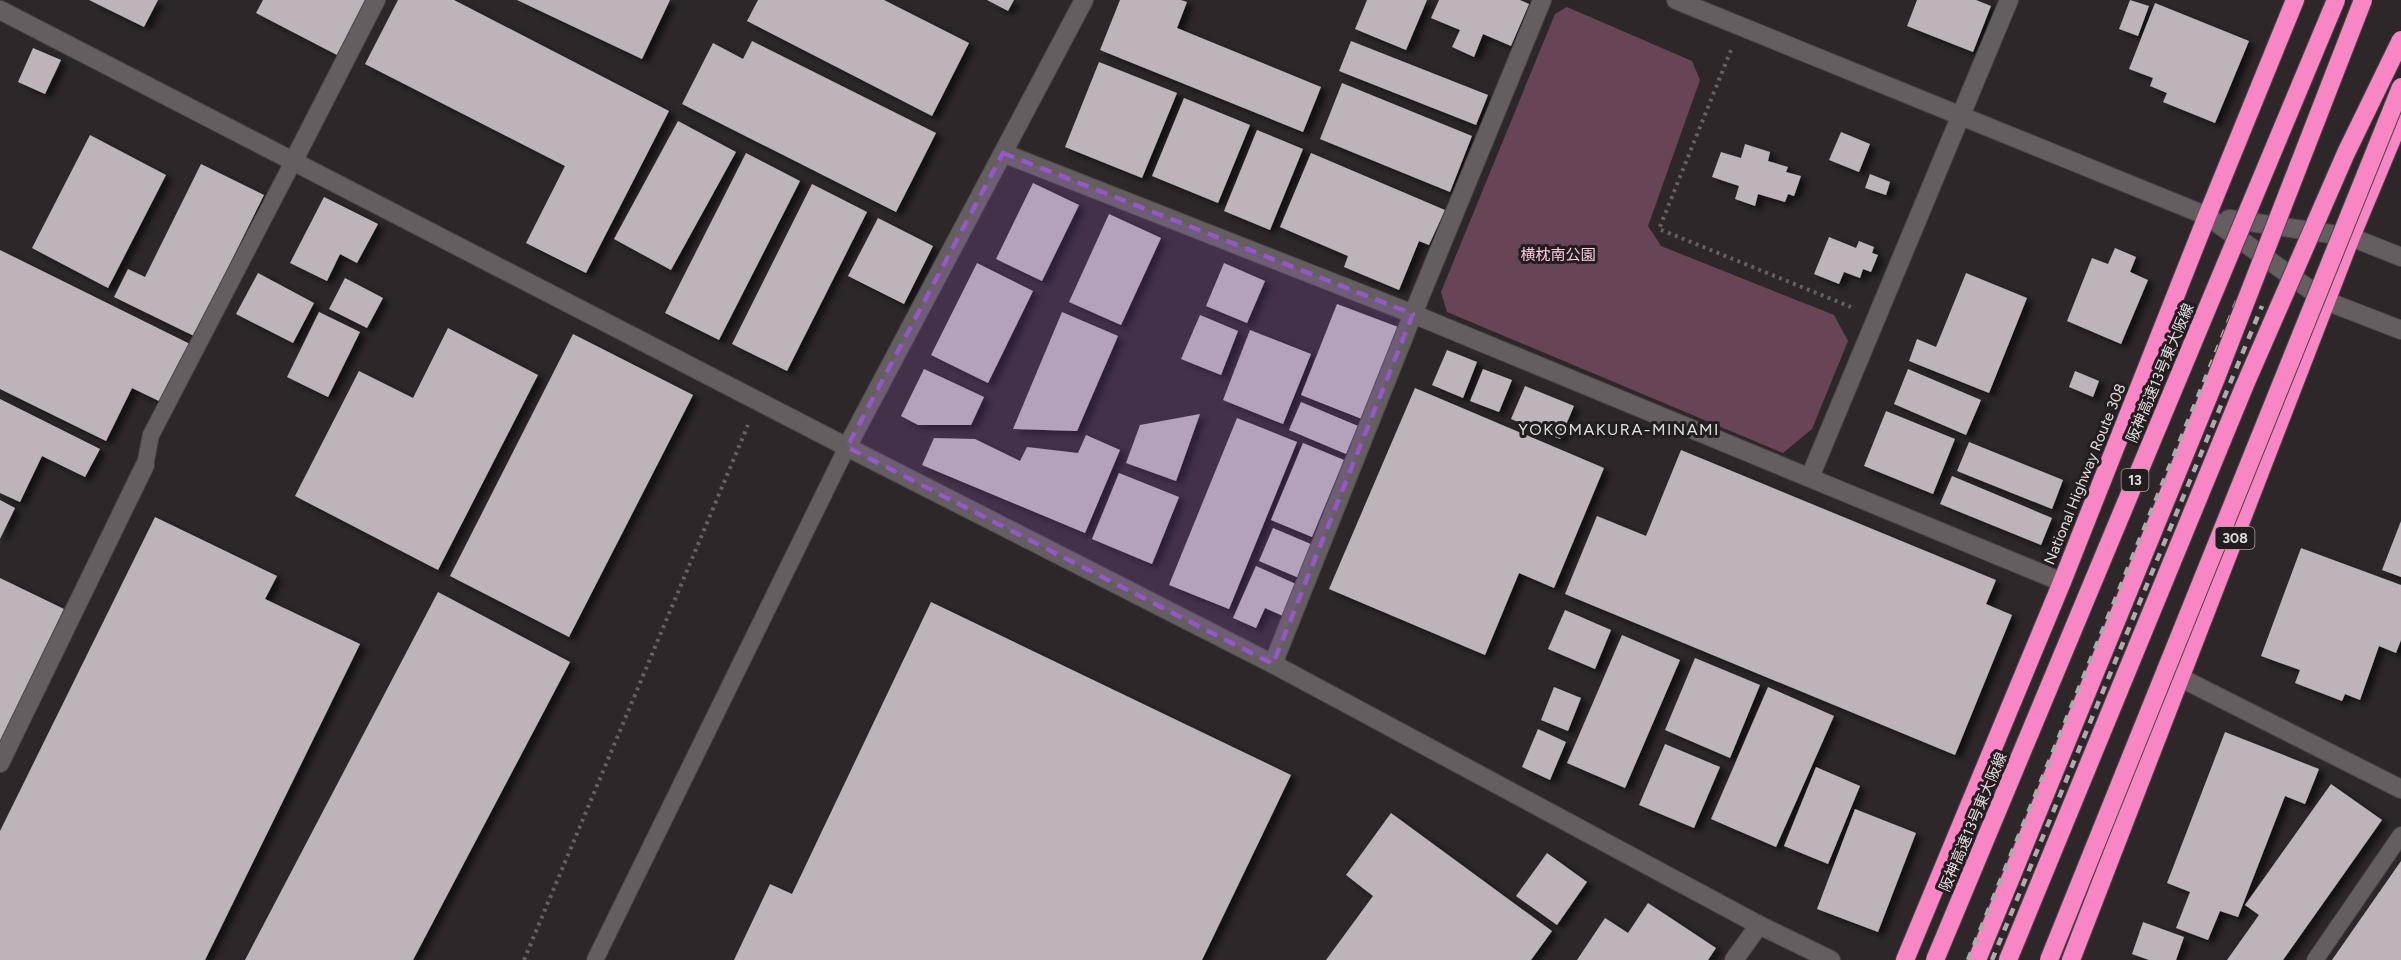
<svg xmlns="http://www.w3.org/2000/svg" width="2401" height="960" font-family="Figtree,'Noto Sans JP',sans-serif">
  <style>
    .green { fill: #674556 }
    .building { fill: #bcb4b8; filter: url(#shadow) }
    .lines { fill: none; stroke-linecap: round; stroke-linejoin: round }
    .lane-casing { stroke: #4a4547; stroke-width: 18 }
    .street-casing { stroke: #4a4547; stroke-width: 20 }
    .secondary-casing { stroke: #4a4547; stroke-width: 20 }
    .highway-casing { stroke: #4a4547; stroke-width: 20 }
    .path { stroke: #656062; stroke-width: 4; stroke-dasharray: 3 4.5; stroke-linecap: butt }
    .lane { stroke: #655e61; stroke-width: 16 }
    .street { stroke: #655e61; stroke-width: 18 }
    .secondary { stroke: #655e61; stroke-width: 18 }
    .highway { stroke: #f885c4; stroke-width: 18 }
    .rail { stroke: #afabac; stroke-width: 4.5; stroke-dasharray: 8 8; stroke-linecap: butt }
    .highway-bridge-casing { stroke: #4a4547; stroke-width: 20; stroke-linecap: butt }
    .highway-bridge { stroke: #f885c4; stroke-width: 18 }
    .marked { fill: #9458c7; fill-opacity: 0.2; stroke: #9458c7; stroke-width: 4.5; stroke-dasharray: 12 8; stroke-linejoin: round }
    .labels { text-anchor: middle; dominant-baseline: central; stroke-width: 6; stroke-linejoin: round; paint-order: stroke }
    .shield { fill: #231d20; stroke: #a8a3a5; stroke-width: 1.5 }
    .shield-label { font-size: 14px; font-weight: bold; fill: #e1ddde }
    .park-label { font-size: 15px; fill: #fdcae3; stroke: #231d20 }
    .street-label { font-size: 15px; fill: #e1ddde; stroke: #231d20 }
    .neighbourhood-label { font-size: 16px; letter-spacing: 1.5px; fill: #e1ddde; stroke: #231d20 }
  </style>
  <defs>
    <filter id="shadow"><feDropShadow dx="6" dy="4" stdDeviation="3" flood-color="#0009"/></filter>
  </defs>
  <rect width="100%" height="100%" fill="#2d272a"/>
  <path class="green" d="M1567,7L1692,61L1700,80L1648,226L1661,246L1834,315L1848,341L1812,429L1783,453L1447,312L1441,292L1555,14Z"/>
  <g class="building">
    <path d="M89,0H158L144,27Z"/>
    <path d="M263,0H366L337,55L256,13Z"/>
    <path d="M398,0H454L669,111L586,273L526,243L565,166L365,64Z"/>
    <path d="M517,0H670L642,59Z"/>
    <path d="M758,0H884L969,43L932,116L747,21Z"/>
    <path d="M987,0H1014L1008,11Z"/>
    <path d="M1120,0H1181L1187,2L1177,28L1321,87L1303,132L1100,50Z"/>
    <path d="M1367,0H1427L1406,50L1355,29Z"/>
    <path d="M1439,0H1520L1529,4L1511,46L1483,34L1474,57L1452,47L1460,30L1431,18Z"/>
    <path d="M1917,0H1976L1991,6L1973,52L1907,26Z"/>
    <path d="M2130,0L2149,6L2138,36L2119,29Z"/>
    <path d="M2155,3L2249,41L2215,123L2163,102L2167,93L2150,86L2153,78L2129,69Z"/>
    <path d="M752,41L936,133L896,212L682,104L713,43L743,59Z"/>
    <path d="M1351,41L1488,95L1476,125L1339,71Z"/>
    <path d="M33,48L61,60L45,94L18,82Z"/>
    <path d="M1099,62L1177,93L1142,178L1065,147Z"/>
    <path d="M1342,83L1472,136L1450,192L1320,139Z"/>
    <path d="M1184,98L1250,125L1218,203L1152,176Z"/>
    <path d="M678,121L736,152L671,270L614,239Z"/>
    <path d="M1257,130L1303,149L1270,230L1224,211Z"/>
    <path d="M1841,132L1870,144L1859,172L1829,160Z"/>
    <path d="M90,135L166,175L108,288L32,248Z"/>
    <path d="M1745,144L1770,152L1768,161L1788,167L1786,172L1801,176L1794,196L1788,194L1785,202L1758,194L1755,206L1735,199L1739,186L1712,177L1721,152L1741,158Z"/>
    <path d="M746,153L800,181L719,340L665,313Z"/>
    <path d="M1311,153L1445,210L1429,245L1419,241L1399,290L1344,267L1348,256L1280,227Z"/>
    <path d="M201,164L264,195L194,336L114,297L128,269L145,277Z"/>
    <path d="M1870,174L1890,182L1886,195L1865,188Z"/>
    <path d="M1033,183L1079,205L1042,281L996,259Z"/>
    <path d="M812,184L867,212L787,371L732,344Z"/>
    <path d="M324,197L378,224L357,263L340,254L327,281L290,263Z"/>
    <path d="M1109,214L1161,238L1121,325L1069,302Z"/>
    <path d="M878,218L933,246L904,304L848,276Z"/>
    <path d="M1829,237L1856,248L1859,241L1874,247L1872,253L1878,255L1871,272L1863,269L1860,278L1844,272L1839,284L1814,274Z"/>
    <path d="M2115,248L2136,257L2130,272L2148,280L2121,344L2067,321L2092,258L2108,264Z"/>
    <path d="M0,250L190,344L161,402L132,388L106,441L0,389Z"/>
    <path d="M977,263L1033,291L988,383L931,355Z"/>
    <path d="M1224,263L1265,281L1247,323L1206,306Z"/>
    <path d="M258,273L314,303L293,343L236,314Z"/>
    <path d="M1966,273L2027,298L1989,393L1909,361L1917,339L1936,347Z"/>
    <path d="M345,278L383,298L367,328L329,309Z"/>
    <path d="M1337,304L1398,327L1362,419L1301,395Z"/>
    <path d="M319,312L360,332L328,397L287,377Z"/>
    <path d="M1062,312L1118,336L1077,431L1013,429Z"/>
    <path d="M1200,315L1238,331L1221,375L1181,359Z"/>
    <path d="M448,328L538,375L438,570L295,496L359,371L413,398Z"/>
    <path d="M1250,330L1311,354L1283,424L1223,400Z"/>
    <path d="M573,334L693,395L569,637L450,576Z"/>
    <path d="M1447,350L1477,362L1463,398L1432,385Z"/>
    <path d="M924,369L984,397L971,425H918L901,416Z"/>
    <path d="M1483,369L1512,380L1499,412L1470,401Z"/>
    <path d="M1908,369L1981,400L1966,435L1894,404Z"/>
    <path d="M2075,371L2099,381L2093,397L2069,387Z"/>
    <path d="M1525,386L1574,406L1560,439L1511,419Z"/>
    <path d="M1415,388L1604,468L1554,588L1519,573L1485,655L1329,589Z"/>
    <path d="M0,399L100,449L85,477L42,456L20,502L0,493Z"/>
    <path d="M1301,402L1358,426L1346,454L1289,430Z"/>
    <path d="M1886,411L1955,439L1933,494L1864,466Z"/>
    <path d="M1200,414L1176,481L1126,463L1140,425Z"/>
    <path d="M1237,418L1297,442L1229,609L1169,585Z"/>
    <path d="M1086,435L1120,450L1085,533L922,465L934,438L975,439L1020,461L1027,447L1078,453Z"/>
    <path d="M1969,442L2063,480L2052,509L1957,471Z"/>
    <path d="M1303,443L1344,460L1312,537L1271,520Z"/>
    <path d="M1681,450L1996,580L1986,604L2012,615L1955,755L1565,594L1597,516L1646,536Z"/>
    <path d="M1119,473L1179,497L1152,564L1092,539Z"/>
    <path d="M1952,476L2052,518L2041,545L1940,504Z"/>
    <path d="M0,500L15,508L0,539Z"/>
    <path d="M155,517L277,576L265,599L360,644L205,960H0V831Z"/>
    <path d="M2401,521V577L2382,570Z"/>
    <path d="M1273,528L1313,545L1299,578L1259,561Z"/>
    <path d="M2301,548L2401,585V640L2396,653L2379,646L2360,700L2345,694L2342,701L2295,683L2300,670L2261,656Z"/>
    <path d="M1256,566L1298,585L1283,616L1265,608L1256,628L1233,618Z"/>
    <path d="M0,578L64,609L0,742Z"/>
    <path d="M438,592L570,662L413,960H245Z"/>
    <path d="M931,602L1291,775L1202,960H734L770,884L792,894Z"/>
    <path d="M1565,610L1611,630L1595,669L1548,649Z"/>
    <path d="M1622,635L1680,660L1625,788L1567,763Z"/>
    <path d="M1695,658L1760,685L1730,758L1665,730Z"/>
    <path d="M1554,687L1581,698L1568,731L1541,720Z"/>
    <path d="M1768,687L1834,716L1776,847L1711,819Z"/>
    <path d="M1538,729L1566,742L1550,780L1522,767Z"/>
    <path d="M2225,732L2319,769L2305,804L2285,796L2238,917L2220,911L2208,940L2176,928L2190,892L2167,883Z"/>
    <path d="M1665,744L1720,767L1694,828L1639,805Z"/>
    <path d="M1816,767L1860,786L1828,864L1784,846Z"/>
    <path d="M2331,784L2382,820L2283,960H2227L2259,915L2245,905Z"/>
    <path d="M1855,809L1916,833L1878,932L1817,909Z"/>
    <path d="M1391,813L1552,931L1531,960H1326L1373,896L1346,875Z"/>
    <path d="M1547,853L1587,882L1557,925L1516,896Z"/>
    <path d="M2401,861V960H2332Z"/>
    <path d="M1648,903L1716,948L1708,960H1577L1605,918L1628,933Z"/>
    <path d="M2143,922L2184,937L2176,960H2149L2132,954Z"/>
  </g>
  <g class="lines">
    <g class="lane-casing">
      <g id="lane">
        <path d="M145,465L151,435L294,160"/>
        <path d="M595,960L847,447"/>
        <path d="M2315,960L2401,835"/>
      </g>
    </g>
    <g class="street-casing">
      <g id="street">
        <path d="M0,10L847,447L1273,664L1759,925L1831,960"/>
        <path d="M1003,153L1413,314L2062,582"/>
        <path d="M294,160L376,0"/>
        <path d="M847,447L1084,0"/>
        <path d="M1810,477L2009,0"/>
        <path d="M1273,664L1413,314L1542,0"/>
        <path d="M2181,678L2401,789"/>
        <path d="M0,763L145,465"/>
        <path d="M1734,960L1759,925"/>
      </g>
    </g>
    <g class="secondary-casing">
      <g id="secondary">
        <path d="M1676,0L2207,216L2326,301L2401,330"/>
        <path d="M2229,219L2351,237L2401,257"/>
      </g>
    </g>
    <g class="highway-casing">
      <g id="highway">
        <path d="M1905,960L2062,582L2207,216L2295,0"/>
        <path d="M1977,960L2216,378"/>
        <path d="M2008,960L2244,387"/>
        <path d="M2071,960L2351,237L2401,117"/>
      </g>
    </g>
    <g class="path">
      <path d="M1731,50L1659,229L1851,307"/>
      <path d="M524,960L748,425"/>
    </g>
    <use href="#lane" class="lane"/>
    <use href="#street" class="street"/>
    <use href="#secondary" class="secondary"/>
    <use href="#highway" class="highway"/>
    <g class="rail">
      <path d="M1968,960L2237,301"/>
      <path d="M1992,960L2262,306"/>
    </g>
    <g class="highway-bridge-casing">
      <g id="highway-bridge">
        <path d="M2216,378L2363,0"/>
        <path d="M2244,387L2346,153L2401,40"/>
        <path d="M1935,960L2336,0"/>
        <path d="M2049,960L2401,87"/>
      </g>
    </g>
    <use href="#highway-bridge" class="highway-bridge"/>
  </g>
  <path class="marked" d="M1003,153L1413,314L1273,664L847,447Z"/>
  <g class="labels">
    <g class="shield">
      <rect x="2121.5" y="469" width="27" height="22" rx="4.5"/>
      <rect x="2215.5" y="527" width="39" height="22" rx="4.5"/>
    </g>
    <g class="shield-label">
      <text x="2135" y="480">13</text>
      <text x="2235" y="538">308</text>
    </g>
    <g class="park-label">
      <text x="1558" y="255">横枕南公園</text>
    </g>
    <g class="street-label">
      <text transform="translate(2160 373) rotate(-67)">阪神高速13号東大阪線</text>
      <text transform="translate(2085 474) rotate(-68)">National Highway Route 308</text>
      <text transform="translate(1973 822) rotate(-67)">阪神高速13号東大阪線</text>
    </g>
    <g class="neighbourhood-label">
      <text x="1619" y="429">YOKOMAKURA-MINAMI</text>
    </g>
  </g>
</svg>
